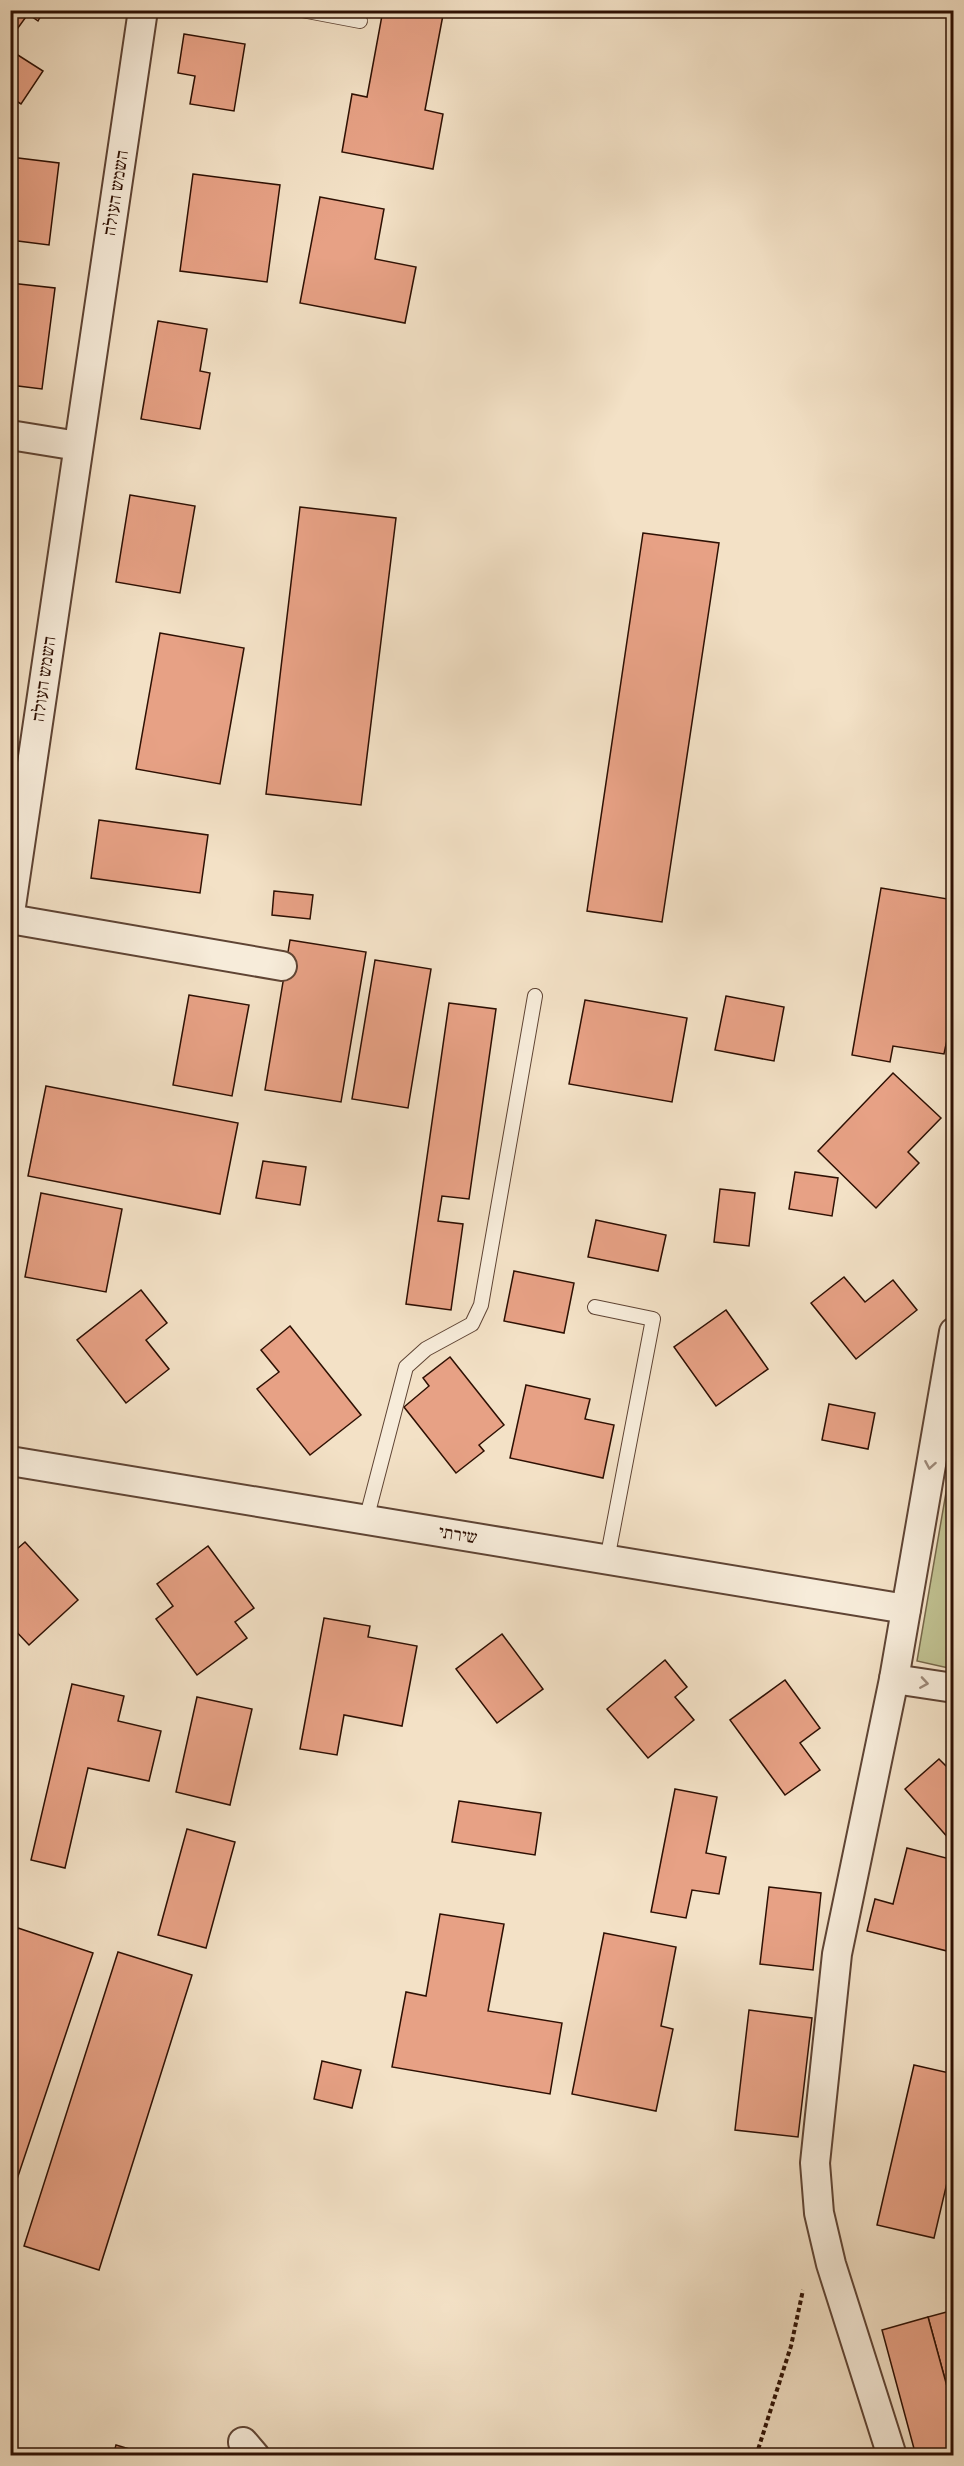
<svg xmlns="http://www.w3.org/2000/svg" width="964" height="2466" font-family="'IM FELL French Canon','Frank Ruhl Libre',serif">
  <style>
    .green { fill: #c0c191; stroke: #77684a; stroke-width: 1.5 }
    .building { fill: #e7a185; stroke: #2e1003; stroke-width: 1.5 }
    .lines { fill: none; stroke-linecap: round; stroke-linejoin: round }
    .lane-casing { stroke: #5f4434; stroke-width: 16 }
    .street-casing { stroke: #5f4434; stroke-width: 32 }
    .path { stroke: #2e1003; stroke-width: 4; stroke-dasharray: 4.5 3; stroke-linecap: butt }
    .lane { stroke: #f7ecda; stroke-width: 14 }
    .street { stroke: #f7ecda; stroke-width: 28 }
    .oneway { stroke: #9d8979 }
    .labels { text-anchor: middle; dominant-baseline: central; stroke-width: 5; stroke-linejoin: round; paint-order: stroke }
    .street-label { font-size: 18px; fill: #2e1003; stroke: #f7ecda }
  </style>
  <rect width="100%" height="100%" fill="#f3e1c6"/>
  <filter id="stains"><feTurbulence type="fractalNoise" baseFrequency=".00333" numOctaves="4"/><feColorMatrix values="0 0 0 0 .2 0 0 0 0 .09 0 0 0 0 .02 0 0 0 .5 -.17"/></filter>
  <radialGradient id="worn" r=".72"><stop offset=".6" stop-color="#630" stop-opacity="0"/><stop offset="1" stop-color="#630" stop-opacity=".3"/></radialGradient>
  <path class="green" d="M953,1452L954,1669H953L917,1661Z"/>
  <g class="building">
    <path d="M10,10H44L38,21L28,14L10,39Z"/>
    <path d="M383,10H418L443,15L425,110L443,114L433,169L342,152L352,94L367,97Z"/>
    <path d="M184,34L245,44L234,111L190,104L195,76L178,73Z"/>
    <path d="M10,50L43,71L21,104L10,97Z"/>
    <path d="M10,157L59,163L49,245L10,240Z"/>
    <path d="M193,174L280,185L267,282L180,271Z"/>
    <path d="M320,197L384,209L375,259L416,267L405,323L300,303Z"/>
    <path d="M10,283L55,288L42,389L10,385Z"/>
    <path d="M158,321L207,329L200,371L210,373L200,429L141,419Z"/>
    <path d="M130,495L195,506L180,593L116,582Z"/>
    <path d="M300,507L396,518L361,805L266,794Z"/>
    <path d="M643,533L719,543L662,922L587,911Z"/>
    <path d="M160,633L244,648L220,784L136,769Z"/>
    <path d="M99,820L208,835L200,893L91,878Z"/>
    <path d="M881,888L954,900L949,931L954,932V1007L944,1054L893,1046L890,1062L852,1055Z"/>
    <path d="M274,891L313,895L310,919L272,915Z"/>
    <path d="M290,940L366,952L341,1102L265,1090Z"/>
    <path d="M375,960L431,969L408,1108L352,1099Z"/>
    <path d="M189,995L249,1005L232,1096L173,1085Z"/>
    <path d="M726,996L784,1007L774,1061L715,1050Z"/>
    <path d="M585,1000L687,1018L672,1102L569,1084Z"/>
    <path d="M449,1003L496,1009L469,1199L442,1196L438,1221L463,1224L451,1310L406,1304Z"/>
    <path d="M893,1073L941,1118L908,1152L919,1163L876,1208L818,1151Z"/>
    <path d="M46,1086L238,1123L220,1214L28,1176Z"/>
    <path d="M263,1161L306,1167L300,1205L256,1198Z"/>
    <path d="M795,1172L838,1178L832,1216L789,1209Z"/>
    <path d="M720,1189L755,1193L749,1246L714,1242Z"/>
    <path d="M41,1193L122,1209L106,1292L25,1277Z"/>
    <path d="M596,1220L666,1235L658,1271L588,1257Z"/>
    <path d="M514,1271L574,1283L564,1333L504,1321Z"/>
    <path d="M844,1277L865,1302L893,1280L917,1310L856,1359L811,1303Z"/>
    <path d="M141,1290L167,1323L146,1340L169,1369L126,1403L77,1340Z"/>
    <path d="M726,1310L768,1369L716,1406L674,1347Z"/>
    <path d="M290,1326L361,1415L310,1455L257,1389L279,1372L261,1350Z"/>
    <path d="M450,1357L504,1425L479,1445L484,1451L456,1473L404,1407L429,1386L423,1378Z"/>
    <path d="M526,1385L590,1399L585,1419L614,1425L603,1478L510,1458Z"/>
    <path d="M829,1404L875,1413L868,1449L822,1440Z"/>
    <path d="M10,1541L17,1549L25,1542L78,1600L29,1645L10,1625Z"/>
    <path d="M208,1546L254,1608L235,1622L247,1638L197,1675L156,1619L173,1606L157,1584Z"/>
    <path d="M324,1618L370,1626L368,1637L417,1646L402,1726L344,1715L337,1755L300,1749Z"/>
    <path d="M502,1634L543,1689L497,1723L456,1669Z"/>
    <path d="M665,1660L687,1687L675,1697L694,1720L648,1758L607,1709Z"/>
    <path d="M785,1680L820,1728L800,1743L820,1770L785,1795L730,1720Z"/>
    <path d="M72,1684L124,1696L118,1721L161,1731L149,1781L88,1768L65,1868L31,1860Z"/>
    <path d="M197,1697L252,1709L230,1805L176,1792Z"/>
    <path d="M939,1759L954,1774V1837L950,1840L905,1789Z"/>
    <path d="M675,1789L717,1797L706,1853L726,1857L719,1894L692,1890L686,1918L651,1912Z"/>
    <path d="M459,1801L541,1813L535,1855L452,1842Z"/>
    <path d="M187,1829L235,1842L206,1948L158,1935Z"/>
    <path d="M907,1848L954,1860V1927L947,1951L867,1931L875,1899L893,1904Z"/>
    <path d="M769,1887L821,1893L813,1970L760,1964Z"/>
    <path d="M440,1914L504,1924L488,2011L562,2023L550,2094L392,2067L406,1992L426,1996Z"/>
    <path d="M18,1928L93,1953L10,2200V1951Z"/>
    <path d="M604,1933L676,1947L661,2026L673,2029L656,2111L572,2094Z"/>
    <path d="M118,1952L192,1975L99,2270L24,2246Z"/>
    <path d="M749,2010L812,2018L798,2137L735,2130Z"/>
    <path d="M322,2061L361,2070L352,2108L314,2099Z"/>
    <path d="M914,2065L954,2074V2153L934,2238L877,2225Z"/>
    <path d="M954,2310V2412L928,2317Z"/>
    <path d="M928,2317L954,2412V2456H916L882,2330Z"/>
    <path d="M116,2445L153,2456H113Z"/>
  </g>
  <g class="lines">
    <g class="lane-casing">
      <g id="lane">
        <path d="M302,10L360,21"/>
        <path d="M595,1307L653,1319L607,1560"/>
        <path d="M366,1520L406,1367L426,1349L472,1324L481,1305L535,996"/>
      </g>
    </g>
    <g class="street-casing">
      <g id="street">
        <path d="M10,435L78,446"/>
        <path d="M10,913L143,10"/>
        <path d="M10,919L282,966"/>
        <path d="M10,1461L906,1609"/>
        <path d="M894,1679L954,1688"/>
        <path d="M243,2442L255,2456"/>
        <path d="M892,2456L831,2264L819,2213L815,2163L837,1954L894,1679L954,1332"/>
      </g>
    </g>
    <path class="path" d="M756,2456L791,2346L803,2290"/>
    <use href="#lane" class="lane"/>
    <use href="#street" class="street"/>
  </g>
  <defs><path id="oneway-chevron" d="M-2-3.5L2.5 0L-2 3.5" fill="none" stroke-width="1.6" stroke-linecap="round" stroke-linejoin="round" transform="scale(1.5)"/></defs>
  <g class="oneway">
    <use href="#oneway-chevron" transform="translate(930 1465) rotate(100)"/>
    <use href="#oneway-chevron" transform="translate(924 1683) rotate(9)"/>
  </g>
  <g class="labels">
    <g class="street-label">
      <text transform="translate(116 193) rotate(-81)">השמש העולה</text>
      <text transform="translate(44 679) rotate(-82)">השמש העולה</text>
      <text transform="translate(458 1535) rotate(9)">שירתי</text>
    </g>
  </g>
  <rect width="964" height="2466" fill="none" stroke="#f3e1c6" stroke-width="36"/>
  <rect x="12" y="12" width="940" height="2442" fill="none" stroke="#2e1003" stroke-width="3"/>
  <rect x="18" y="18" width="928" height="2430" fill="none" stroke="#2e1003" stroke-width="1.5"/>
  <rect width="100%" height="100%" filter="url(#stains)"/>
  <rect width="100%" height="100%" fill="url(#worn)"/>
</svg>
